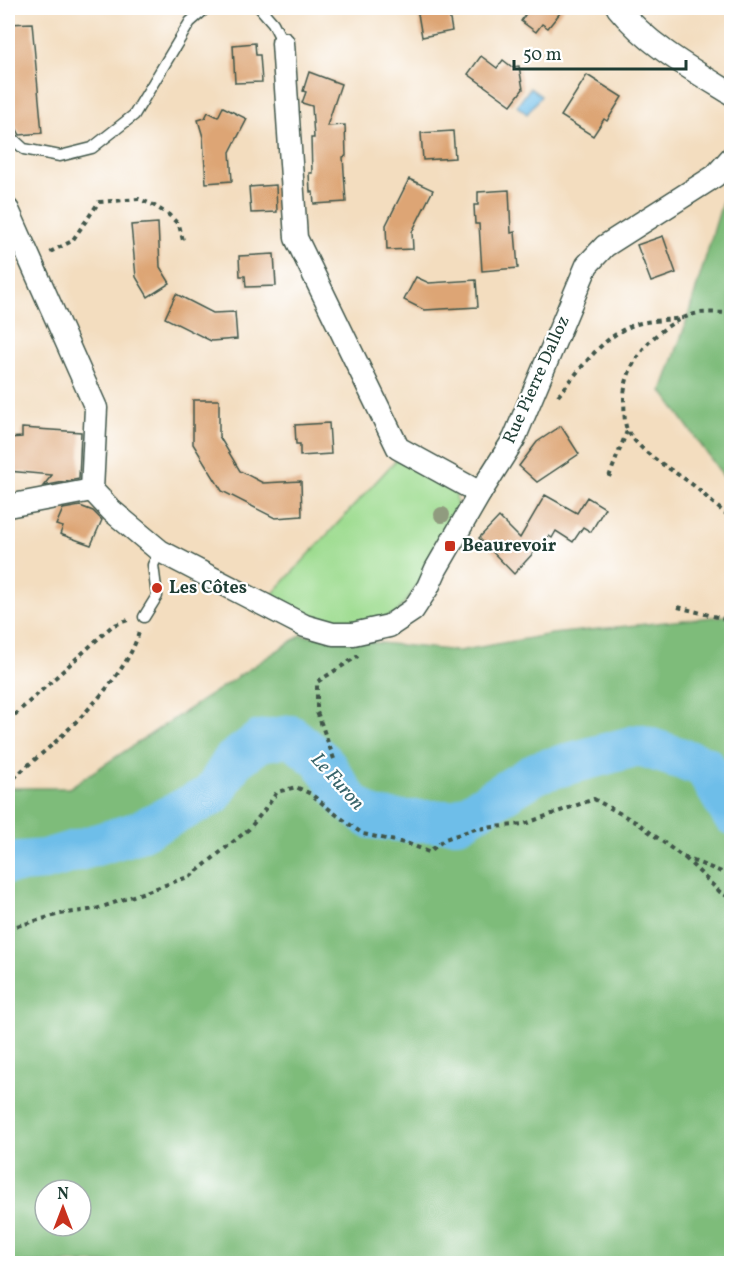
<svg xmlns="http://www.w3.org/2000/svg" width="739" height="1271" font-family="Vollkorn,serif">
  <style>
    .green { fill: #9edc90; stroke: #5e8c62; stroke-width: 1.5 }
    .forest { fill: #7ebc7a; stroke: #4e7c57; stroke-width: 1.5; fill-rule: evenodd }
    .water { fill: #6ebee9; stroke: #467e8e; stroke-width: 1.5 }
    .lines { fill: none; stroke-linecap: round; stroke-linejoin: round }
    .river { stroke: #6ebee9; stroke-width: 42 }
    .building { fill: #dda575 }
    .lane-casing { stroke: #3f5549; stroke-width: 13 }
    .street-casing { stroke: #3f5549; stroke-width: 25 }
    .path { stroke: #3f5549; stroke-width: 4; stroke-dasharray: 4.5 4.5; stroke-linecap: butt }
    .lane { stroke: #fff; stroke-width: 10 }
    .street { stroke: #fff; stroke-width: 22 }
    .tree { fill: #909b7f }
    .poi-dot { fill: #c8321e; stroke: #fff; stroke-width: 2 }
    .labels { text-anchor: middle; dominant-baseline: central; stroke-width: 4.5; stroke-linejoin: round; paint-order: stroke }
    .street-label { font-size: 18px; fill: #1f3d34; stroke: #fff }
    .poi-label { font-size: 18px; font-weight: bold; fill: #1f3d34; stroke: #fff; text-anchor: start }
    .water-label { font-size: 20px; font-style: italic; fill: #37646a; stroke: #fff }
  </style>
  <rect width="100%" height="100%" fill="#fff"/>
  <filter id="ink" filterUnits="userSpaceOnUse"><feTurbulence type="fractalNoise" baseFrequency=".0167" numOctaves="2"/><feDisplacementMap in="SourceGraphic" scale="12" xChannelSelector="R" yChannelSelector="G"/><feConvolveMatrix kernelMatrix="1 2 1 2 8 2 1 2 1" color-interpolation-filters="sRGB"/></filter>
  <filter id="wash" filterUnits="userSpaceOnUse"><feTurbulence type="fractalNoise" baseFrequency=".008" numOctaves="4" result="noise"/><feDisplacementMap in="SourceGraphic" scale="24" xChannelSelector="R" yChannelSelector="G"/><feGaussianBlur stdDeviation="1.35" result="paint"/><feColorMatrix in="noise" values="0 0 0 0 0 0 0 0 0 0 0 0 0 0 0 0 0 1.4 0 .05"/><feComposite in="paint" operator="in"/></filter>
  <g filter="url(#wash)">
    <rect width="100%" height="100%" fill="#f3ddbf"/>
    <path class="green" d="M397,459L452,488L456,494L457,510L422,580L395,615L342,628L267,600Z"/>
    <g class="forest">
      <path d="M731,173V487L662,391L685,326Z"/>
      <path d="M731,615V1263H8V788H69L301,635L459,651L552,634ZM45,1190H81V1226H45Z"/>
    </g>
    <path class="water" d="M530,88L541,96L527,114L517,106Z"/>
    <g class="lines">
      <path class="river" d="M8,863L45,860L136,833L212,795L233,761L260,741L291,736L323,762L348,800L371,818L401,821H458L538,772L639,745L704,766L732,814"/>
    </g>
    <g id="blocks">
      <g class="building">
        <path d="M417,8H448L452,31L422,37Z"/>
        <path d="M520,8H564L548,28L542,24L536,32L521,21L527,12Z"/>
        <path d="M32,23L42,133L20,135L14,124L8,64V24Z"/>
        <path d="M255,43L256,55H260L262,82L235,83L233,45Z"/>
        <path d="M481,56L497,68L503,60L512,67L519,66L523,89L511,105L468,74Z"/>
        <path d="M309,72L341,84L327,126L345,125L346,156L343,157L346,202L314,204L313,192H310L309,173H312L311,138H314L312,106L302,103L306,92L303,91Z"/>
        <path d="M587,75L622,97L607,121L604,119L593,136L561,116Z"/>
        <path d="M223,107L247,119L230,152L232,181L206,183L203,137L198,120L205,118L208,112L218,117Z"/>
        <path d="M453,131L455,158L423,160L421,133Z"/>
        <path d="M409,179L433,190L412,232L413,249L387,250L386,225Z"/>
        <path d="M276,185L277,212L251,213L249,187Z"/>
        <path d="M509,190L511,233L515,232L518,268L482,271L479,224H475L474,205H478V192Z"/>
        <path d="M158,223L160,267L170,283L148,297L136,277L131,225Z"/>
        <path d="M663,236L676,273L651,282L637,245Z"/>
        <path d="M274,254L276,286L246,287L245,276H240L239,256Z"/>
        <path d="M416,277L429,283L476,280L478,307L424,310L404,300Z"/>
        <path d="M176,294L213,313L235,312L237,339L211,341L165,318Z"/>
        <path d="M193,400H219V436L240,471L263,483L301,481L302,516L275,518L222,491L193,444Z"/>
        <path d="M329,423L331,454L300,456V444H296L295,425Z"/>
        <path d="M561,426L579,454L537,482L519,466L537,442Z"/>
        <path d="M22,428L81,432L79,479L43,486L52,475L8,471V438L22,437Z"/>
        <path d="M545,495L577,513L587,497L605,508L591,532L583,527L573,542L556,531L552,538L549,536L514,574L479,538L499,517L520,538Z"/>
        <path d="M80,506L93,511L102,520L91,545L60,534L63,527L56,525L63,509Z"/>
      </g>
    </g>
  </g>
  <g filter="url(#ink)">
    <use href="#blocks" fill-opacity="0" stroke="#3f5549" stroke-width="1.5"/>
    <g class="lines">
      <g class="lane-casing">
        <g id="lane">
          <path d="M260,8L273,23L283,43"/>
          <path d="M8,128L11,137L24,149L60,156L92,148L134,115L190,22L206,8"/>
          <path d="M144,617L157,596L153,565L160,551"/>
        </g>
      </g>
      <g class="street-casing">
        <g id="street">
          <path d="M618,8C648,45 691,69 732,94"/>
          <path d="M283,43L296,238L398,448L480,493"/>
          <path d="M8,210L96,408L92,490"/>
          <path d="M92,490L112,511L160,551L305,626L333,634H353L389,626L413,610L428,587L436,569L480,493L514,439L587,265L605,246L715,176L732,157"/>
          <path d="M8,506L92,490"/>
        </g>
      </g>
      <g class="path">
        <path d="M50,252L72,241L99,202L139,199L153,205L169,215L179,225L184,244"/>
        <path d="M732,313C721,313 709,312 699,313C660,321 623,361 624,401C625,411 623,424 629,433C644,456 672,469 693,485C706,496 717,508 732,518"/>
        <path d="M558,396C580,370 605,331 641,323C655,320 669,320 683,318"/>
        <path d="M609,477L627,431"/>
        <path d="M678,607L732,621"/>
        <path d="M8,721L112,626L128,620"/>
        <path d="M334,759L317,712V682L358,656"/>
        <path d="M8,785C21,770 37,758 52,745C83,716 128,672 139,632"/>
        <path d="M685,858L720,892L732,899"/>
        <path d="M8,926H17L60,914L96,909L191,876L249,829L266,808L277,792L296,787L311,794L334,813L363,834L409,844L429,852L445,839L475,829L524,824L594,799L639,824L683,857L732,876"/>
      </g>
      <use href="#lane" class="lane"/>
      <use href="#street" class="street"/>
    </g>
    <circle class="tree" cx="442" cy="515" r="8"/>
  </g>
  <g class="poi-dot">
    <rect x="444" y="540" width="12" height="12" rx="3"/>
    <circle cx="157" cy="588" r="6"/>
  </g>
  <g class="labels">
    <g class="street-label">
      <text transform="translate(537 380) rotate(-66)">Rue Pierre Dalloz</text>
    </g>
    <g class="poi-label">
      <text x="462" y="546">Beaurevoir</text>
      <text x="169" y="588">Les Côtes</text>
    </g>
    <g class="water-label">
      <text transform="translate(337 782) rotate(48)">Le Furon</text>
    </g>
  </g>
  <rect width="739" height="1271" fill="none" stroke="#fff" stroke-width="30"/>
  <g transform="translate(63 1208)"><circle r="28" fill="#ffffff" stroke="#a5b1ae" stroke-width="1.5"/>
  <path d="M0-4.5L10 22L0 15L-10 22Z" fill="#c8321e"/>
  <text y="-9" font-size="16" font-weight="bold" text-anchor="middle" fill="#1f3d34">N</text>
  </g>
  <path d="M514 60v9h172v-9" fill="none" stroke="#1f3d34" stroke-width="3"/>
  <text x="523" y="60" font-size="18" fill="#1f3d34" stroke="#ffffff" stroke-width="4.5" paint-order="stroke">50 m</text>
</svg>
